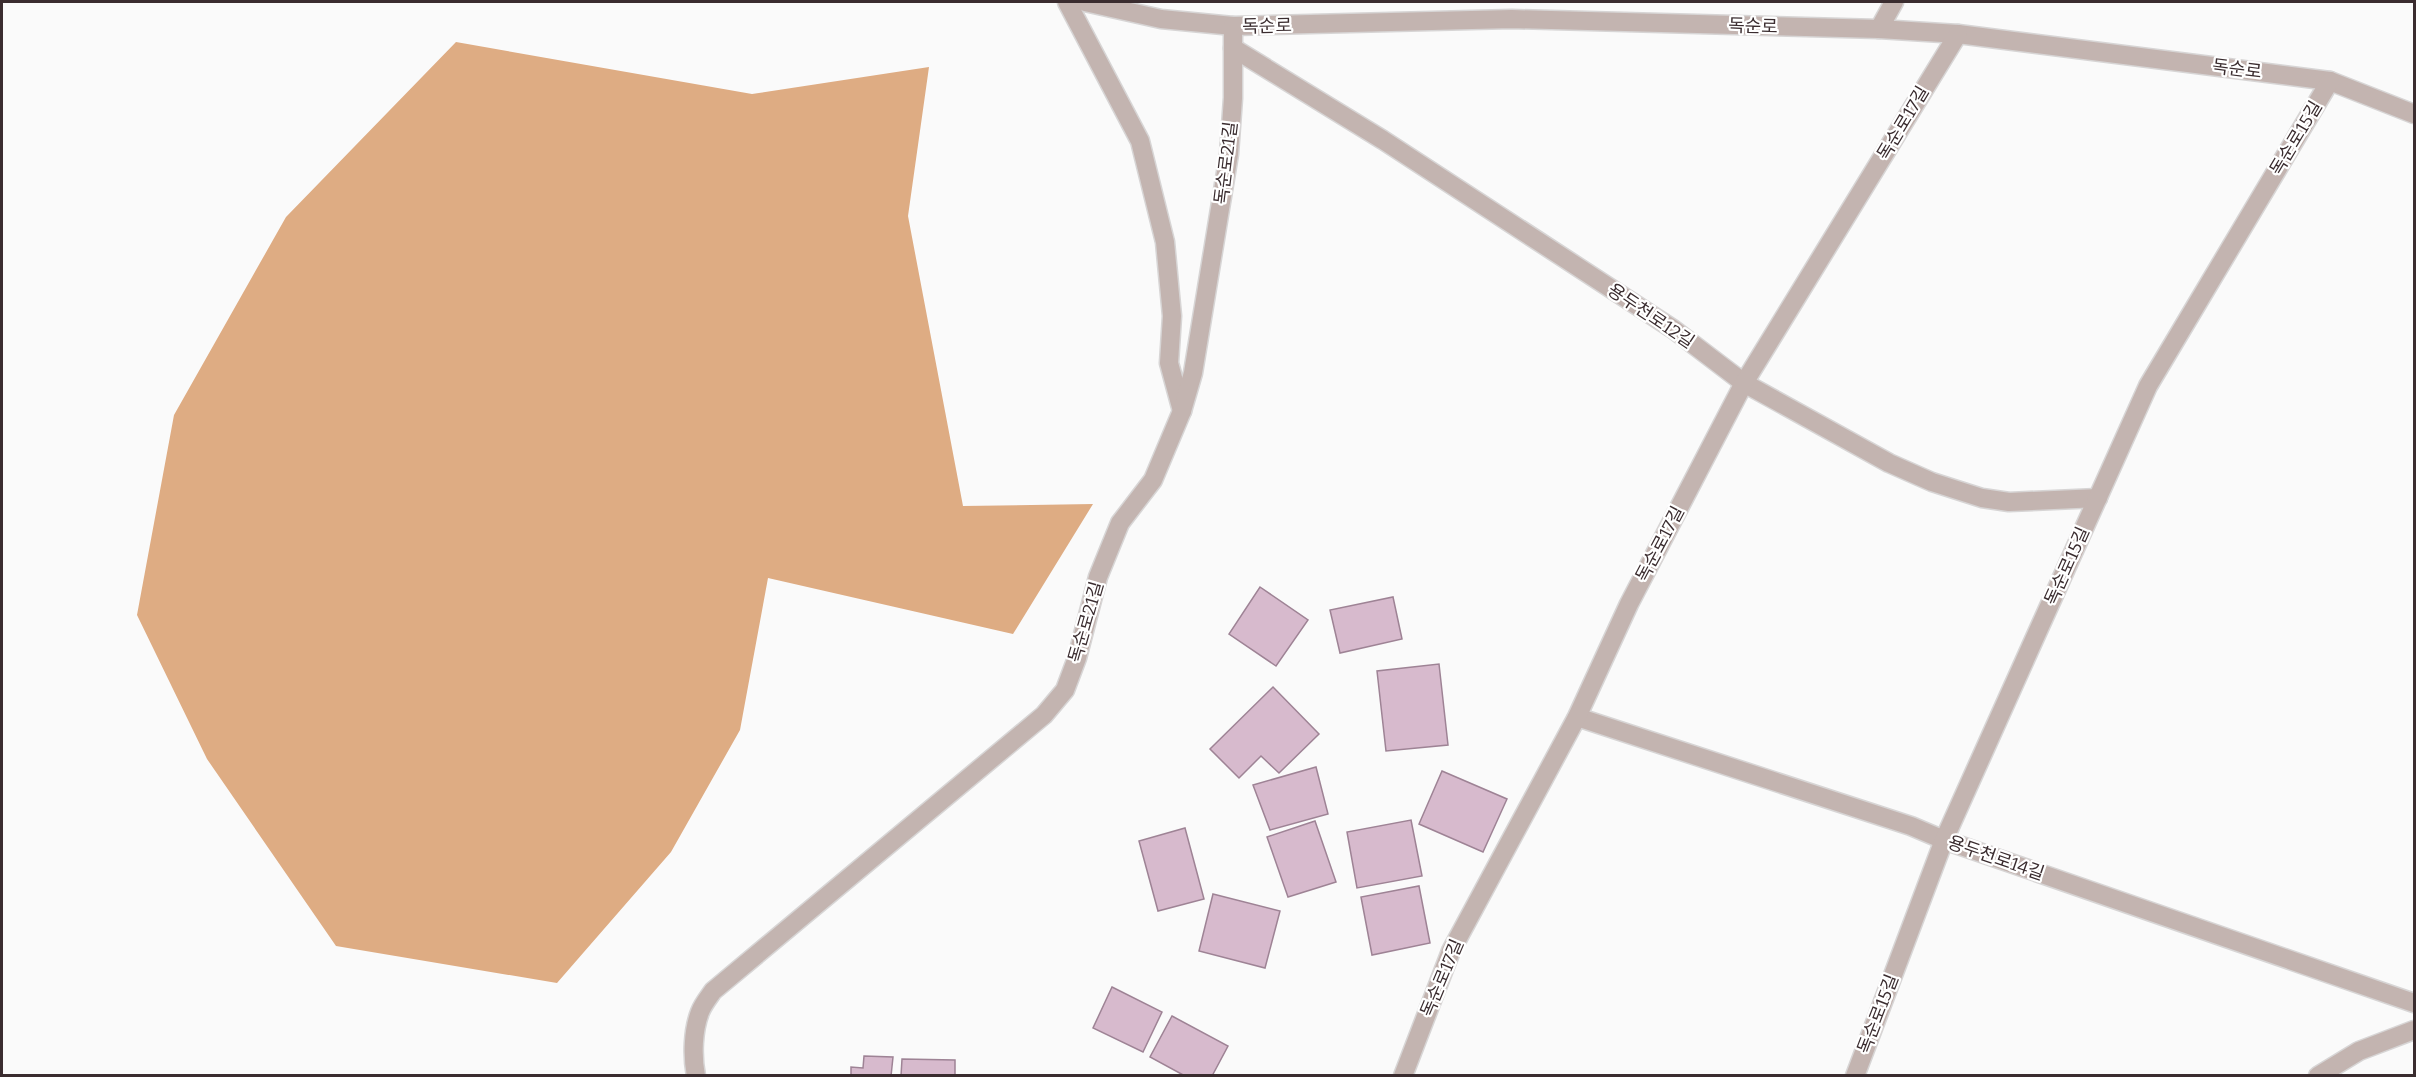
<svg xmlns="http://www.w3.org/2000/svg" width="2416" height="1077" font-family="Bitter,'Noto Sans KR',serif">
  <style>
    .forest { fill: #deac83 }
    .building { fill: #d7bacd; stroke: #9e8395; stroke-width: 1.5 }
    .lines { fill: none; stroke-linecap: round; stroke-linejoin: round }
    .minor-casing { stroke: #d7d5d5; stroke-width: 21 }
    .minor { stroke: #c3b4b0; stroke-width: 18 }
    .labels { text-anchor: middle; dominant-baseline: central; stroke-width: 4.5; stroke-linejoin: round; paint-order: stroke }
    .street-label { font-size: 18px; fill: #3a2c2f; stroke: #fff }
  </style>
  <rect width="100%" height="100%" fill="#fafafa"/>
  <path class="forest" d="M456,42L752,94L929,67L908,216L963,506L1093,504L1013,634L768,578L740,730L671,852L557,983L336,946L207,759L137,615L174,415L286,217Z"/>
  <g class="building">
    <path d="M1260,587L1308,620L1276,666L1229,634Z"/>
    <path d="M1393,597L1402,639L1340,653L1330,610Z"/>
    <path d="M1439,664L1448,745L1386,751L1377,671Z"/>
    <path d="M1273,687L1319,734L1279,773L1261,756L1239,778L1210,749Z"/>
    <path d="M1316,767L1328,814L1270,830L1253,785Z"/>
    <path d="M1442,771L1507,799L1483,852L1419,824Z"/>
    <path d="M1411,820L1422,876L1357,888L1347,832Z"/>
    <path d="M1315,821L1336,882L1288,897L1267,837Z"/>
    <path d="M1185,828L1204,899L1158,911L1139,841Z"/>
    <path d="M1419,886L1430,943L1372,955L1361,897Z"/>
    <path d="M1213,894L1280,911L1265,968L1199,951Z"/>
    <path d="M1112,987L1162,1012L1143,1052L1093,1028Z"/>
    <path d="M1172,1016L1228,1046L1212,1076H1185L1150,1057Z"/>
    <path d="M864,1056L893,1057L891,1076H851V1067L863,1068Z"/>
    <path d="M902,1059L955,1060V1076H901Z"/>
  </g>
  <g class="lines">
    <g class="minor-casing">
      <g id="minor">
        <path d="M1067,2L1140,141L1165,242L1172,316L1169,363L1182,411"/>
        <path d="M1085,2L1161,19L1233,26L1512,19L1879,29L1958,34L2330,81L2414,114"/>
        <path d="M1879,29L1894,2"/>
        <path d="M1233,48L1383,140L1673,329L1744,383L1889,463L1932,482L1982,498L2009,502L2098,498"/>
        <path d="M1577,717L1911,826L1944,840L2414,1003"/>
        <path d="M696,1076C692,1056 693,1030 700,1012C703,1004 709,997 713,991L1044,715L1065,690L1077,658L1098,577L1120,523L1153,480L1182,411L1193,373L1229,154L1233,98V26"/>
        <path d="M1403,1076L1451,951L1577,717L1629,604L1744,383L1958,34"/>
        <path d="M1855,1076L1944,840L2148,386L2330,81"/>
        <path d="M2318,1076L2359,1051L2414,1030"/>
      </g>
    </g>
    <use href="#minor" class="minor"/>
  </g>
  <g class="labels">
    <g class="street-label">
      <text transform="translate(1267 26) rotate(-1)">독순로</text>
      <text transform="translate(1753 26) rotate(2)">독순로</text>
      <text transform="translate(2237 69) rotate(7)">독순로</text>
      <text transform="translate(1903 123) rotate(-59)">독순로17길</text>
      <text transform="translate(2296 138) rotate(-59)">독순로15길</text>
      <text transform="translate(1226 163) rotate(-83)">독순로21길</text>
      <text transform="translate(1651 316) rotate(34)">용두천로12길</text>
      <text transform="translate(1660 544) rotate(-62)">독순로17길</text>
      <text transform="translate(2067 566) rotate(-66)">독순로15길</text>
      <text transform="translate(1086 622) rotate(-74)">독순로21길</text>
      <text transform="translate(1996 858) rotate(19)">용두천로14길</text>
      <text transform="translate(1442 978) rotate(-67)">독순로17길</text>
      <text transform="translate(1878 1014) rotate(-69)">독순로15길</text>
    </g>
  </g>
  <rect width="2416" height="1077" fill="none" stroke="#3a2c2f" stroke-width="6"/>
</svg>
